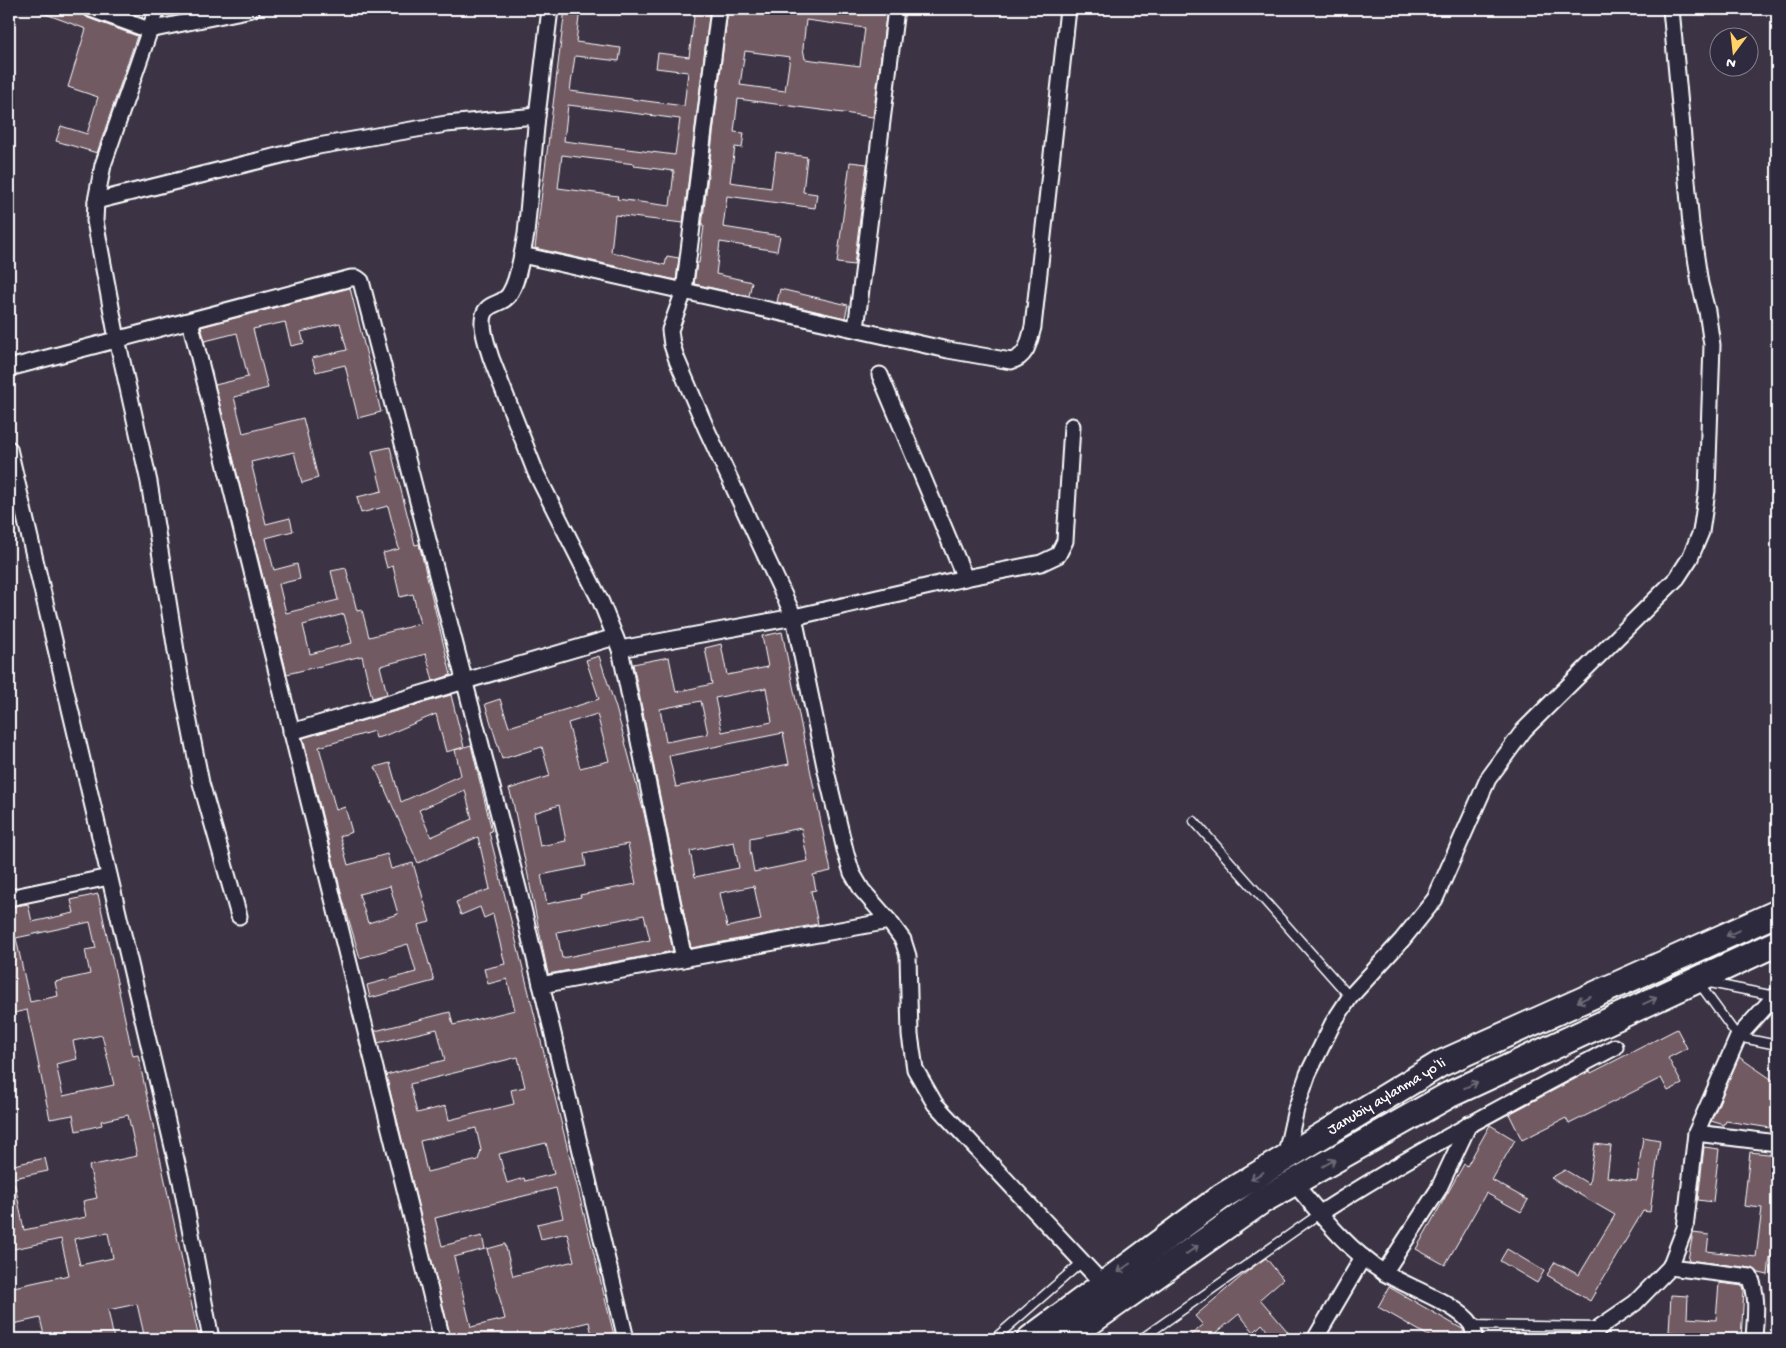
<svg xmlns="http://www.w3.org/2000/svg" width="1786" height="1348" font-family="'Gochi Hand',sans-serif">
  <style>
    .building { fill: #725a63; stroke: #fff; fill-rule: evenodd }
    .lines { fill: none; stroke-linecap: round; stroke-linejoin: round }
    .service-casing { stroke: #fff; stroke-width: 11 }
    .minor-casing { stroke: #fff; stroke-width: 19 }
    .trunk-casing { stroke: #fff; stroke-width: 29 }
    .service { stroke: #2f2a3d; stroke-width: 8 }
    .minor { stroke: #2f2a3d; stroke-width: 15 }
    .trunk { stroke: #2f2a3d; stroke-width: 25 }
    .oneway { stroke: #6d6a77 }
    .labels { text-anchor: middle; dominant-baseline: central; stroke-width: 4.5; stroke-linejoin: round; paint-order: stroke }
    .street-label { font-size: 15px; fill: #fff; stroke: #2f2a3d }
  </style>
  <rect width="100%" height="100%" fill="#3c3445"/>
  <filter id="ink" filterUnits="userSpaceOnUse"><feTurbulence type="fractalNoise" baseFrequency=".02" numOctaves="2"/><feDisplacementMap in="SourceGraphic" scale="10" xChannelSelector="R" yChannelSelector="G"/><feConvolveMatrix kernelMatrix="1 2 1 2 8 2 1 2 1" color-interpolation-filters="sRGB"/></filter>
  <g filter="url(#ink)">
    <g class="building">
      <path d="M36,9H82L84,15L88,18L137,36L97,153L56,141L61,126L87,134L98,97L68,87L86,29L35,10Z"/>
      <path d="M118,9H145L142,18Z"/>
      <path d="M565,9H580L576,42L621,48L619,61L575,56L570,91L684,106L688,72L656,68L658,53L689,57L695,9H710L683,223L615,215L611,252L665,265L667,256L679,258L676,280L535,248ZM568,105L680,119L675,155L564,141ZM562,155L635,164L634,166L674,171L670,206L617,199L618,196L558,188Z"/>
      <path d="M728,9H887L873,117L738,99L734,132L744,133L742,148L735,147L730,182L771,188L776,152L807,157L803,192L817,194L815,208L727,196L723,227L780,236L777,251L720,242L716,274L752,282L749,296L694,284L697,263H699L704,226H702ZM806,20L865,28L860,66L805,59L803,48ZM745,51L790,57L785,91L740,85Z"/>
      <path d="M850,162L867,164L854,265L837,263Z"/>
      <path d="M350,288L381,412L358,418L345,365L316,372L312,358L347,350L340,323L301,332L304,343L291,346L285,322L253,329L268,388L234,397L243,433L303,418L318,478L302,483L294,452L251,462L266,524L290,518L293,531L266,538L274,570L297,564L300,579L279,584L286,613L338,600L331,571L346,568L357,611L362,610L369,637L420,624L413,594L400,597L393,566L387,568L383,553L399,549L388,506L361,513L357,497L382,491L372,451L390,447L415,545L419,544L451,675L433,681L426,654L380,666L387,694L372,698L362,656L287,674L215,385L248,377L237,333L205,341L201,327ZM344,614L352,643L310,654L303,625Z"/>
      <path d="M780,289L848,305L845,318L777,302Z"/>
      <path d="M782,632L831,871L813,875L816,890L811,891L818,924L691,948L633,664L669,657L676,692L712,684L705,648L721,644L727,675L768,667L762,636ZM766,688L772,722L722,732L715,698ZM701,701L708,734L666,742L660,709ZM783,733L789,764L676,787L669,756ZM801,828L808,861L754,872L750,850V838ZM734,842L739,868L695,877L690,851ZM754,886L761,920L727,927L720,893Z"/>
      <path d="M599,656L616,708L644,813L673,951L548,974L513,802L509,789L550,776L542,747L502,759L485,704L500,699L509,727L599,699L586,660ZM597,714L609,761L580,768L568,723ZM559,805L566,841L540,846L534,813ZM628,844L636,884L580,895L581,897L547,904L541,875L586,866L584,853ZM644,915L650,940L562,958L557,932Z"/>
      <path d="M451,695L464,747L446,752L436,714L384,736L376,738L374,731L319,747L336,810L345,807L352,832L340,836L348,865L387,854L391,869L413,863L430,922L418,925L434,981L370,998L367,985L416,972L408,944L360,958L343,900L303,738ZM390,886L398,914L368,923L359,894Z"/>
      <path d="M471,745L492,831L489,832L615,1339H593L589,1322L547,1332L549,1339H451L386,1075L445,1060L437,1029L378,1043L375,1031L450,1012L453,1025L515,1010L507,979L488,984L484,969L505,964L493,914L484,918L480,907L461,915L456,902L490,889L478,837L418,863L375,767L390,763L401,802L461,775L455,750ZM465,790L472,819L431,837L419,810ZM518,1057L525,1087L511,1090L514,1104L449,1120L446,1106L417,1113L410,1084ZM476,1128L481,1150L478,1160L427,1172L420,1141ZM546,1143L554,1174L525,1181L524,1178L507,1183L499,1154ZM556,1188L563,1218L537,1224L541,1239L567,1233L574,1261L513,1276L505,1244L487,1249L505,1319L471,1327L454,1257L485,1249L482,1236L442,1246L435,1218Z"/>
      <path d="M98,894L133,1056L138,1055L199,1339H145L137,1304L108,1310L114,1339H45L40,1318L9,1325V1288L69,1275L61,1239L9,1250V1185H15L24,1230L86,1217L83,1201L97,1198L89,1166L137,1156L128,1115L101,1121L102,1125L76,1131L73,1115L50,1119L27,1010L9,1014V907L28,904L32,922L74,913L71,900ZM90,922L96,948L85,950L90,974L55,982L58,996L30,1002L16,938ZM102,1035L114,1085L63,1096L56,1064L77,1059L73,1041ZM108,1233L113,1258L80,1265L74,1239Z"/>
      <path d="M1677,1029L1687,1048L1668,1058L1682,1084L1668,1091L1661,1078L1569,1124L1566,1118L1522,1140L1509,1114L1590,1071L1591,1073Z"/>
      <path d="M1739,1057L1777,1083V1129L1726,1121L1724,1125L1711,1121Z"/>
      <path d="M1490,1125L1515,1140L1492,1180L1528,1200L1521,1212L1486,1193L1445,1265L1416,1249L1464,1164L1467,1166Z"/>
      <path d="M1643,1137L1660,1140L1650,1212L1643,1211L1590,1301L1547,1275L1555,1262L1579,1275L1615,1215L1551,1178L1565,1170L1589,1184L1595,1144L1611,1146L1607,1177L1637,1181Z"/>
      <path d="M1704,1147L1719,1149L1713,1202L1698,1200Z"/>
      <path d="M1750,1152L1777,1155V1195L1772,1243H1777V1258L1770,1257L1768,1275L1759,1273L1751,1268L1688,1260L1693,1233L1709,1235L1707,1251L1756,1257L1762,1208L1744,1206Z"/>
      <path d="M45,1158L48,1171L9,1179V1166Z"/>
      <path d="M1507,1249L1544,1271L1537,1283L1500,1261Z"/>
      <path d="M1266,1258L1283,1279L1260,1299L1294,1339H1275L1262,1324L1254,1332L1239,1314L1209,1339H1186L1203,1325L1195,1316L1249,1270Z"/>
      <path d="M1719,1283L1743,1286L1744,1290L1741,1339H1724V1335L1669,1332L1671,1295L1688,1296L1687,1318L1716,1320Z"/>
      <path d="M1389,1287L1464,1330L1459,1339H1434L1378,1307Z"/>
    </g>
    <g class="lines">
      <g class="service-casing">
        <g id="service">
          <path d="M1194,821L1350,997"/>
          <path d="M1698,982L1738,1037L1777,1045"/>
          <path d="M1710,983L1775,996"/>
          <path d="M1472,1325L1600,1327"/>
          <path d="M994,1339L1082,1262"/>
          <path d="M1141,1339L1319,1214"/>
        </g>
      </g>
      <g class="minor-casing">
        <g id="minor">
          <path d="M91,9L149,30L252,9"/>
          <path d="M157,9L103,165L96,201L95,221L117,339L149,482L180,676L201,783L239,916"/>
          <path d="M550,9L537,116L526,234L522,255L948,350L1011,361C1027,357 1029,342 1033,327L1068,9"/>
          <path d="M719,9L684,291L670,330L672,345L677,360L706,428L794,617L826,771L846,854L852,873L862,890L889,921L903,940L908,956L910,1035L915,1069L935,1104L1103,1284"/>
          <path d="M96,201L318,146L446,124L537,116"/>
          <path d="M522,255C519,268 517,282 510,293C506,301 498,302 491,306C475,315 487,344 491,358L536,473L601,602L620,649L684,959"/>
          <path d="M190,321L442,1339"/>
          <path d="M856,329L896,9"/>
          <path d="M9,368L351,278H357L361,281L519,892L626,1339"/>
          <path d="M880,375L965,578"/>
          <path d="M9,449L181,1181L211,1339"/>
          <path d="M620,649L794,617L965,578L1041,563L1058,555L1065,541L1072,426"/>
          <path d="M291,732L615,637"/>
          <path d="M9,898L109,877"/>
          <path d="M541,985L889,921"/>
          <path d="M1696,1133L1777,1143"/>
          <path d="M1285,1158L1296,1109L1308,1074L1333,1023L1350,997L1402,940L1435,899L1488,779L1524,730L1677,578L1690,558L1701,532L1707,491L1712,345L1707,311L1700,284L1691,224L1671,9"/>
          <path d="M1294,1183C1321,1215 1347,1249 1383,1272C1405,1286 1458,1304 1471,1324C1474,1328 1474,1335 1474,1339"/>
          <path d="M1319,1214C1415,1152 1515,1100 1615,1047"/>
          <path d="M1670,1267L1750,1277C1759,1297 1755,1318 1754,1339"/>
          <path d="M1384,1273L1438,1190L1469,1124"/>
          <path d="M1315,1339L1363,1257"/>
          <path d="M1590,1339L1600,1327L1635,1303L1670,1267L1685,1228L1696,1133L1738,1037L1775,996"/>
        </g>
      </g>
      <g class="trunk-casing">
        <g id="trunk">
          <path d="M1030,1339L1221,1197L1440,1064L1777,913"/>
          <path d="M1066,1339L1263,1200L1449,1095L1777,943"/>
        </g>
      </g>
      <use href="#service" class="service"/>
      <use href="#minor" class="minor"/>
      <use href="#trunk" class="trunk"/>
    </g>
    <defs><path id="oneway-shaft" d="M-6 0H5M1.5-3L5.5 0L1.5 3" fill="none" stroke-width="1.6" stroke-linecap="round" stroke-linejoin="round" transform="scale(1.25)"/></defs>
    <g class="oneway">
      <use href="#oneway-shaft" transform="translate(1733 933) rotate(156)"/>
      <use href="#oneway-shaft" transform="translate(1584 999) rotate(156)"/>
      <use href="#oneway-shaft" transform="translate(1650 1001) rotate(-25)"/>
      <use href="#oneway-shaft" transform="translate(1471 1085) rotate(-25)"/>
      <use href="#oneway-shaft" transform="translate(1329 1163) rotate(-29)"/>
      <use href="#oneway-shaft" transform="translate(1257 1176) rotate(149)"/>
      <use href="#oneway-shaft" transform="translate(1192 1250) rotate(-35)"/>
      <use href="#oneway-shaft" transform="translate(1124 1268) rotate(144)"/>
    </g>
  </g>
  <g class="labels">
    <g class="street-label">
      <text transform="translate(1387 1097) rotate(-31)">Janubiy aylanma yoʻli</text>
    </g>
  </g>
  <rect width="1786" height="1348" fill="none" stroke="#2f2a3d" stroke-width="30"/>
  <rect x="15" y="15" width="1756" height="1318" fill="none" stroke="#fff" stroke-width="2" filter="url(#ink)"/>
  <g transform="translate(1734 52) rotate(195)"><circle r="24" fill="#2f2a3d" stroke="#827f8b"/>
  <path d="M0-4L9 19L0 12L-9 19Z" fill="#ffd166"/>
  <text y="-8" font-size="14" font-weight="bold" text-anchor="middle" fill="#ffffff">N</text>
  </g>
</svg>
